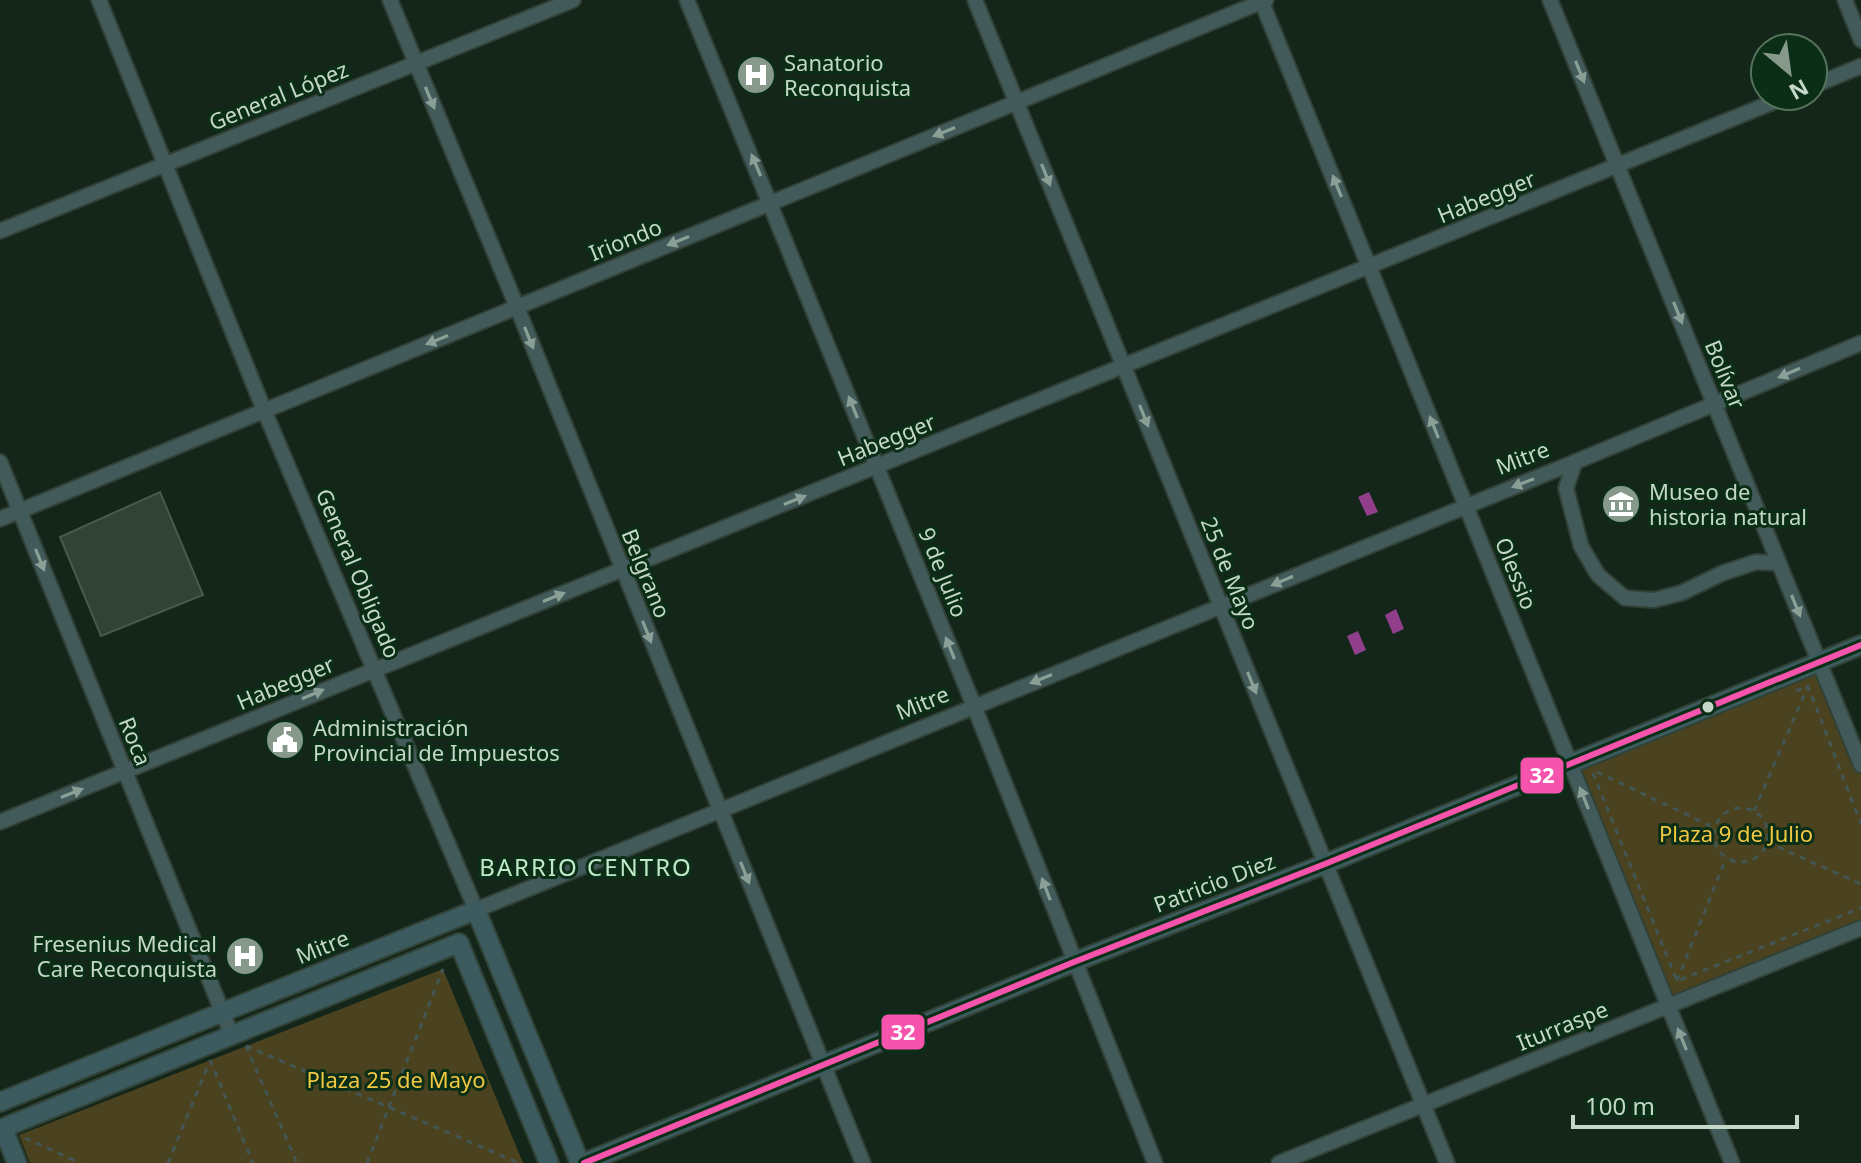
<svg xmlns="http://www.w3.org/2000/svg" width="1861" height="1163" font-family="'Noto Sans',sans-serif">
  <style>
    .green { fill: #4b431f }
    .water { fill: #913f8b }
    .building { fill: #324236; stroke: #49594d; stroke-width: 2 }
    .lines { fill: none; stroke-linecap: round; stroke-linejoin: round }
    .minor-casing { stroke: #314136; stroke-width: 18 }
    .major-casing { stroke: #314136; stroke-width: 22 }
    .path { stroke: #435654; stroke-width: 3; stroke-dasharray: 6 6; stroke-linecap: butt }
    .minor { stroke: #425a5a; stroke-width: 14 }
    .major { stroke: #3b5b5e; stroke-width: 18 }
    .bus-1-casing { stroke: #0b2e16; stroke-width: 12 }
    .bus-1 { stroke: #f653ac; stroke-width: 6 }
    .oneway { fill: #8a9f96 }
    .bus-dot { fill: #c4d7c8; stroke: #0b2e16; stroke-width: 3 }
    .labels { text-anchor: middle; dominant-baseline: central; stroke-width: 6; stroke-linejoin: round; paint-order: stroke }
    .poi-label { font-size: 22px; fill: #c4d7c8; stroke: #0b2e16; text-anchor: start }
    .street-label { font-size: 22px; fill: #c4d7c8; stroke: #0b2e16 }
    .park-label { font-size: 22px; fill: #f1c742; stroke: #0b2e16 }
    .neighbourhood-label { font-size: 24px; letter-spacing: 2px; fill: #c1e9c9; stroke: #0b2e16 }
    .line-badge { stroke: #0b2e16; stroke-width: 3 }
    .badge-label { font-size: 22px; text-anchor: middle; font-weight: bold; fill: #fff }
  </style>
  <rect width="100%" height="100%" fill="#132619"/>
  <g class="green">
    <path d="M1819,663L1861,765V928L1669,1006L1570,763Z"/>
    <path d="M443,969L523,1163H30L19,1135Z"/>
  </g>
  <g class="water">
    <path d="M1369,492L1378,512L1367,516L1358,497Z"/>
    <path d="M1396,609L1404,629L1393,634L1385,615Z"/>
    <path d="M1358,631L1366,650L1355,655L1347,636Z"/>
  </g>
  <path class="building" d="M160,492L203,595L101,636L60,537Z"/>
  <g class="lines">
    <g class="minor-casing">
      <g id="minor">
        <path d="M99,0L264,410L476,910L1575,462L1861,343"/>
        <path d="M390,0L517,307L863,1163"/>
        <path d="M687,0L974,706L1155,1163"/>
        <path d="M975,0L1447,1163"/>
        <path d="M1261,0L1732,1163"/>
        <path d="M1550,0L1861,765"/>
        <path d="M1845,0L1861,40"/>
        <path d="M1813,86L1861,66"/>
        <path d="M0,231L573,0"/>
        <path d="M0,462L232,1036"/>
        <path d="M1575,462L1566,488L1581,546L1598,575L1625,598L1654,600L1681,593L1723,573L1756,562L1779,563"/>
        <path d="M0,519L1266,0"/>
        <path d="M0,822L1788,96"/>
        <path d="M1279,1163L1861,928"/>
      </g>
    </g>
    <g class="major-casing">
      <g id="major">
        <path d="M0,1102L476,910L580,1163"/>
        <path d="M17,1163L3,1128L459,943L549,1163"/>
        <path d="M584,1163L1074,962L1325,864L1861,645"/>
      </g>
    </g>
    <g class="path">
      <path d="M1796,691L1808,686L1861,824"/>
      <path d="M1597,772L1715,828"/>
      <path d="M1593,773L1677,981L1861,908"/>
      <circle cx="1741" cy="835" r="27"/>
      <path d="M1754,811L1808,686"/>
      <path d="M1767,842L1861,884"/>
      <path d="M1677,981L1726,858"/>
      <path d="M246,1046L519,1163"/>
      <path d="M246,1046L297,1163"/>
      <path d="M210,1060L253,1163"/>
      <path d="M25,1138L80,1163"/>
      <path d="M168,1163L209,1063"/>
      <path d="M367,1163L443,969"/>
    </g>
    <use href="#minor" class="minor"/>
    <use href="#major" class="major"/>
    <g class="bus-1-casing">
      <path id="bus-1" d="M584,1163L1074,962L1325,864L1861,645"/>
    </g>
    <use href="#bus-1" class="bus-1"/>
  </g>
  <defs><path id="oneway-solid" d="M-6-.8H1V-3.2L6.5 0L1 3.2V.8H-6Z" transform="scale(2)"/></defs>
  <g class="oneway">
    <use href="#oneway-solid" transform="translate(1580 72) rotate(68)"/>
    <use href="#oneway-solid" transform="translate(430 98) rotate(67)"/>
    <use href="#oneway-solid" transform="translate(944 132) rotate(158)"/>
    <use href="#oneway-solid" transform="translate(756 165) rotate(-113)"/>
    <use href="#oneway-solid" transform="translate(1046 175) rotate(68)"/>
    <use href="#oneway-solid" transform="translate(1337 186) rotate(-112)"/>
    <use href="#oneway-solid" transform="translate(678 241) rotate(158)"/>
    <use href="#oneway-solid" transform="translate(1678 313) rotate(68)"/>
    <use href="#oneway-solid" transform="translate(529 338) rotate(68)"/>
    <use href="#oneway-solid" transform="translate(437 340) rotate(158)"/>
    <use href="#oneway-solid" transform="translate(1789 373) rotate(157)"/>
    <use href="#oneway-solid" transform="translate(853 407) rotate(-112)"/>
    <use href="#oneway-solid" transform="translate(1144 416) rotate(68)"/>
    <use href="#oneway-solid" transform="translate(1434 427) rotate(-112)"/>
    <use href="#oneway-solid" transform="translate(1523 483) rotate(159)"/>
    <use href="#oneway-solid" transform="translate(795 500) rotate(-22)"/>
    <use href="#oneway-solid" transform="translate(40 560) rotate(68)"/>
    <use href="#oneway-solid" transform="translate(1282 581) rotate(157)"/>
    <use href="#oneway-solid" transform="translate(554 597) rotate(-22)"/>
    <use href="#oneway-solid" transform="translate(1796 606) rotate(68)"/>
    <use href="#oneway-solid" transform="translate(647 632) rotate(68)"/>
    <use href="#oneway-solid" transform="translate(950 648) rotate(-112)"/>
    <use href="#oneway-solid" transform="translate(1041 679) rotate(158)"/>
    <use href="#oneway-solid" transform="translate(1252 683) rotate(68)"/>
    <use href="#oneway-solid" transform="translate(313 694) rotate(-23)"/>
    <use href="#oneway-solid" transform="translate(72 793) rotate(-22)"/>
    <use href="#oneway-solid" transform="translate(1584 798) rotate(-112)"/>
    <use href="#oneway-solid" transform="translate(745 873) rotate(68)"/>
    <use href="#oneway-solid" transform="translate(1046 889) rotate(-111)"/>
    <use href="#oneway-solid" transform="translate(1682 1039) rotate(-112)"/>
  </g>
  <defs>
    <g id="hospital-disc" transform="scale(2)"><circle r="9.5" fill="#86998b" stroke="#0b2e16"/><path d="M-5-5h3v3.5h4V-5h3V5h-3V1.5h-4V5h-3Z" fill="#fff"/></g>
    <g id="museum-disc" transform="scale(2)"><circle r="9.5" fill="#86998b" stroke="#0b2e16"/><path d="M0-6L6-3V-2H-6V-3ZM-5-1h2V3h-2ZM-1-1h2V3h-2ZM3-1h2V3H3ZM-6 4H6V6H-6Z" fill="#fff"/></g>
    <g id="civic-disc" transform="scale(2)"><circle r="9.5" fill="#86998b" stroke="#0b2e16"/><path d="M-.6-6.5H3V-4.5H.6V-3L4-1V1h2V6H-6V1h2V-1L-.6-3ZM-1.2 2.5V6h2.4V2.5Z" fill="#fff"/></g>
  </defs>
  <g fill-rule="evenodd">
    <use href="#hospital-disc" x="756" y="75"/>
    <use href="#museum-disc" x="1621" y="504"/>
    <use href="#civic-disc" x="285" y="740"/>
    <use href="#hospital-disc" x="245" y="956"/>
  </g>
  <circle class="bus-dot" cx="1708" cy="707" r="7"/>
  <g class="labels">
    <g class="poi-label">
      <text x="784" y="62">Sanatorio<tspan x="784" dy="25">Reconquista</tspan></text>
      <text x="1649" y="491">Museo de<tspan x="1649" dy="25">historia natural</tspan></text>
      <text x="313" y="727">Administración<tspan x="313" dy="25">Provincial de Impuestos</tspan></text>
      <text x="217" y="943" text-anchor="end">Fresenius Medical<tspan x="217" dy="25">Care Reconquista</tspan></text>
    </g>
    <g class="street-label">
      <text transform="translate(278 95) rotate(-22)">General López</text>
      <text transform="translate(1486 196) rotate(-22)">Habegger</text>
      <text transform="translate(625 239) rotate(-22)">Iriondo</text>
      <text transform="translate(1726 374) rotate(68)">Bolívar</text>
      <text transform="translate(886 439) rotate(-22)">Habegger</text>
      <text transform="translate(1522 457) rotate(-21)">Mitre</text>
      <text transform="translate(944 572) rotate(68)">9 de Julio</text>
      <text transform="translate(359 573) rotate(67)">General Obligado</text>
      <text transform="translate(647 573) rotate(68)">Belgrano</text>
      <text transform="translate(1231 573) rotate(68)">25 de Mayo</text>
      <text transform="translate(1517 573) rotate(68)">Olessio</text>
      <text transform="translate(285 682) rotate(-23)">Habegger</text>
      <text transform="translate(922 702) rotate(-22)">Mitre</text>
      <text transform="translate(136 741) rotate(68)">Roca</text>
      <text transform="translate(1214 882) rotate(-21)">Patricio Diez</text>
      <text transform="translate(322 946) rotate(-22)">Mitre</text>
      <text transform="translate(1562 1025) rotate(-22)">Iturraspe</text>
    </g>
    <g class="park-label">
      <text x="1736" y="833">Plaza 9 de Julio</text>
      <text x="396" y="1079">Plaza 25 de Mayo</text>
    </g>
    <g class="neighbourhood-label">
      <text x="586" y="866">BARRIO CENTRO</text>
    </g>
  </g>
  <g class="line-badge">
    <rect x="1519" y="756" width="46" height="39" rx="8" fill="#f653ac"/>
    <rect x="880" y="1013" width="46" height="38" rx="8" fill="#f653ac"/>
  </g>
  <g class="badge-label">
    <text x="1542" y="783">32</text>
    <text x="903" y="1040">32</text>
  </g>
  <g transform="translate(1789 72) rotate(151)"><circle r="38" fill="#0b2e16" stroke="#55725d" stroke-width="2"/>
  <path d="M0-6L14 30L0 20L-14 30Z" fill="#86998b"/>
  <text y="-12" font-size="22" font-weight="bold" text-anchor="middle" fill="#c4d7c8">N</text>
  </g>
  <path d="M1573 1115v12h224v-12" fill="none" stroke="#c4d7c8" stroke-width="4"/>
  <text x="1585" y="1115" font-size="24" fill="#c4d7c8" stroke="#0b2e16" stroke-width="6" paint-order="stroke">100 m</text>
</svg>
